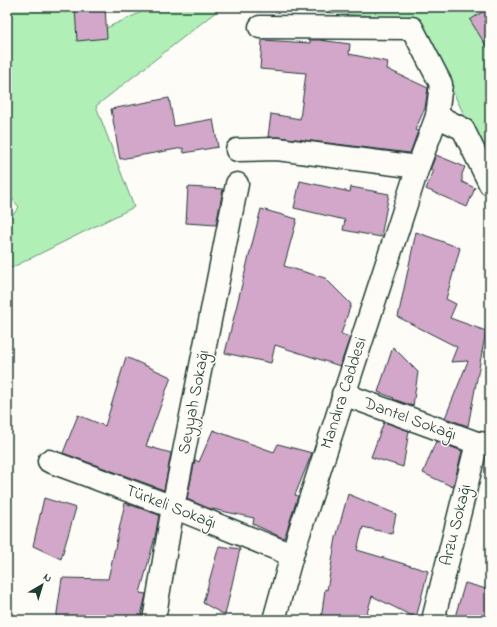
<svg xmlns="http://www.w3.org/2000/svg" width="497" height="627" font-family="'Indie Flower',sans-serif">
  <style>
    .green { fill: #b0efb6; stroke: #689675 }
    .building { fill: #d3a7ca; stroke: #1f3d34 }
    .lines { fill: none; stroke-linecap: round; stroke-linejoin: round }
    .minor-casing { stroke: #1f3d34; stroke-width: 25 }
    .minor { stroke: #fdfcf7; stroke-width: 22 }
    .labels { text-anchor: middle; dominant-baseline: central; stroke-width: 3; stroke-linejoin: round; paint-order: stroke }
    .street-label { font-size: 17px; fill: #1f3d34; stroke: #fdfcf7 }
  </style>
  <rect width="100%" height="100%" fill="#fdfcf7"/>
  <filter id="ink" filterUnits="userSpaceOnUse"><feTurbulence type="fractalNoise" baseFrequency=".025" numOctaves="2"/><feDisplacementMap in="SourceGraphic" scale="8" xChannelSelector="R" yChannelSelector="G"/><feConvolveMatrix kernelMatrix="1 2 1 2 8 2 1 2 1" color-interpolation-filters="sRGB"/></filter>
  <g filter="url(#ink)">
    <g class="green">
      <path d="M7,7H101L106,28L153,7H222L96,106L134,207L7,270V222L19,207L7,193Z"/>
      <path d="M242,7H490V169L418,19Z"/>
    </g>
    <g class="building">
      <path d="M75,7H105L107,38L77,41Z"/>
      <path d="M490,7V52L470,20Z"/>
      <path d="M262,40L310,43V40H319L350,44L349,54L388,62L387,69L428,88L425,108L415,130L418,131L410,153L279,137H268L271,114L300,119L306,73L260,69Z"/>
      <path d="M169,98L174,126L213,119L218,147L184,153L183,148L120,159L111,109Z"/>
      <path d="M436,155L465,167L462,174V182L475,188L467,207L426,189L434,170H430Z"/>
      <path d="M300,181L350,192L351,187L389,194L381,237L343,230L345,220L294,208Z"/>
      <path d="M188,187L223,189L216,225L186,223Z"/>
      <path d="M261,209L297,219L284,266L325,278L351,304L341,334L350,337L340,366L275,345L271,363L225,353L252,244Z"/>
      <path d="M416,232L460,248L446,299L456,304L450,318L486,331L468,426L445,418L468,361L451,362L457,347L398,317Z"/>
      <path d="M393,347L418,372L413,406L393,399L394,398L378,392Z"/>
      <path d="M126,357L171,377L146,446L171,453L164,490L63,453L78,415L105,426Z"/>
      <path d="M384,422L409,431L403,467L371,457Z"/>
      <path d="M213,430L274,452L278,444L312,453L295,495L298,496L285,536L283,538L253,524L254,518L208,508L187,499L195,460L199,462Z"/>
      <path d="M436,441L462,451L453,487L423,473Z"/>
      <path d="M348,494L396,514L392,534L363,527L357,550L428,571L416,618L372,596L365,620H321L325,589L327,590L336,538Z"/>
      <path d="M44,498L76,508L61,559L33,546Z"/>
      <path d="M125,503L159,515L155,537L140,593L146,594L140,620H56L62,578L108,579Z"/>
      <path d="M219,546L240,549L225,615L203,603Z"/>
      <path d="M465,583L490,590V620H454Z"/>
    </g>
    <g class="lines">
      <g class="minor-casing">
        <g id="minor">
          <path d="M260,27L412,28L441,84L437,116L463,129L490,184"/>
          <path d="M237,150L277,149L418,167L437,116"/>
          <path d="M343,394L477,443"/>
          <path d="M49,461L173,507L292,555"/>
          <path d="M154,620L173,507L237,184"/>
          <path d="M274,620L292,555L418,167"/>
          <path d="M433,620L477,443L490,444"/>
        </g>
      </g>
      <use href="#minor" class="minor"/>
    </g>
  </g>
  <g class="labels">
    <g class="street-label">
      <text transform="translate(344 393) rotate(-72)">Mandıra Caddesi</text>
      <text transform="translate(194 402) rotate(-79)">Seyyah Sokağı</text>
      <text transform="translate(410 419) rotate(20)">Dantel Sokağı</text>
      <text transform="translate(171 507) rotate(21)">Türkeli Sokağı</text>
      <text transform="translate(456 525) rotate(-76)">Arzu Sokağı</text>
    </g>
  </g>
  <rect width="497" height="627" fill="none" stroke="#fdfcf7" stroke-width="24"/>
  <rect x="12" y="12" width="473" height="603" fill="none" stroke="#1f3d34" stroke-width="1.5" filter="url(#ink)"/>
  <g transform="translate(42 585) rotate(38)" stroke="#fdfcf7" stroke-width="3" paint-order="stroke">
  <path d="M0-3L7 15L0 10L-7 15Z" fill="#1f3d34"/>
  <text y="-6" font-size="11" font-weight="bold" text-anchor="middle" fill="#1f3d34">N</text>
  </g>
</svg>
